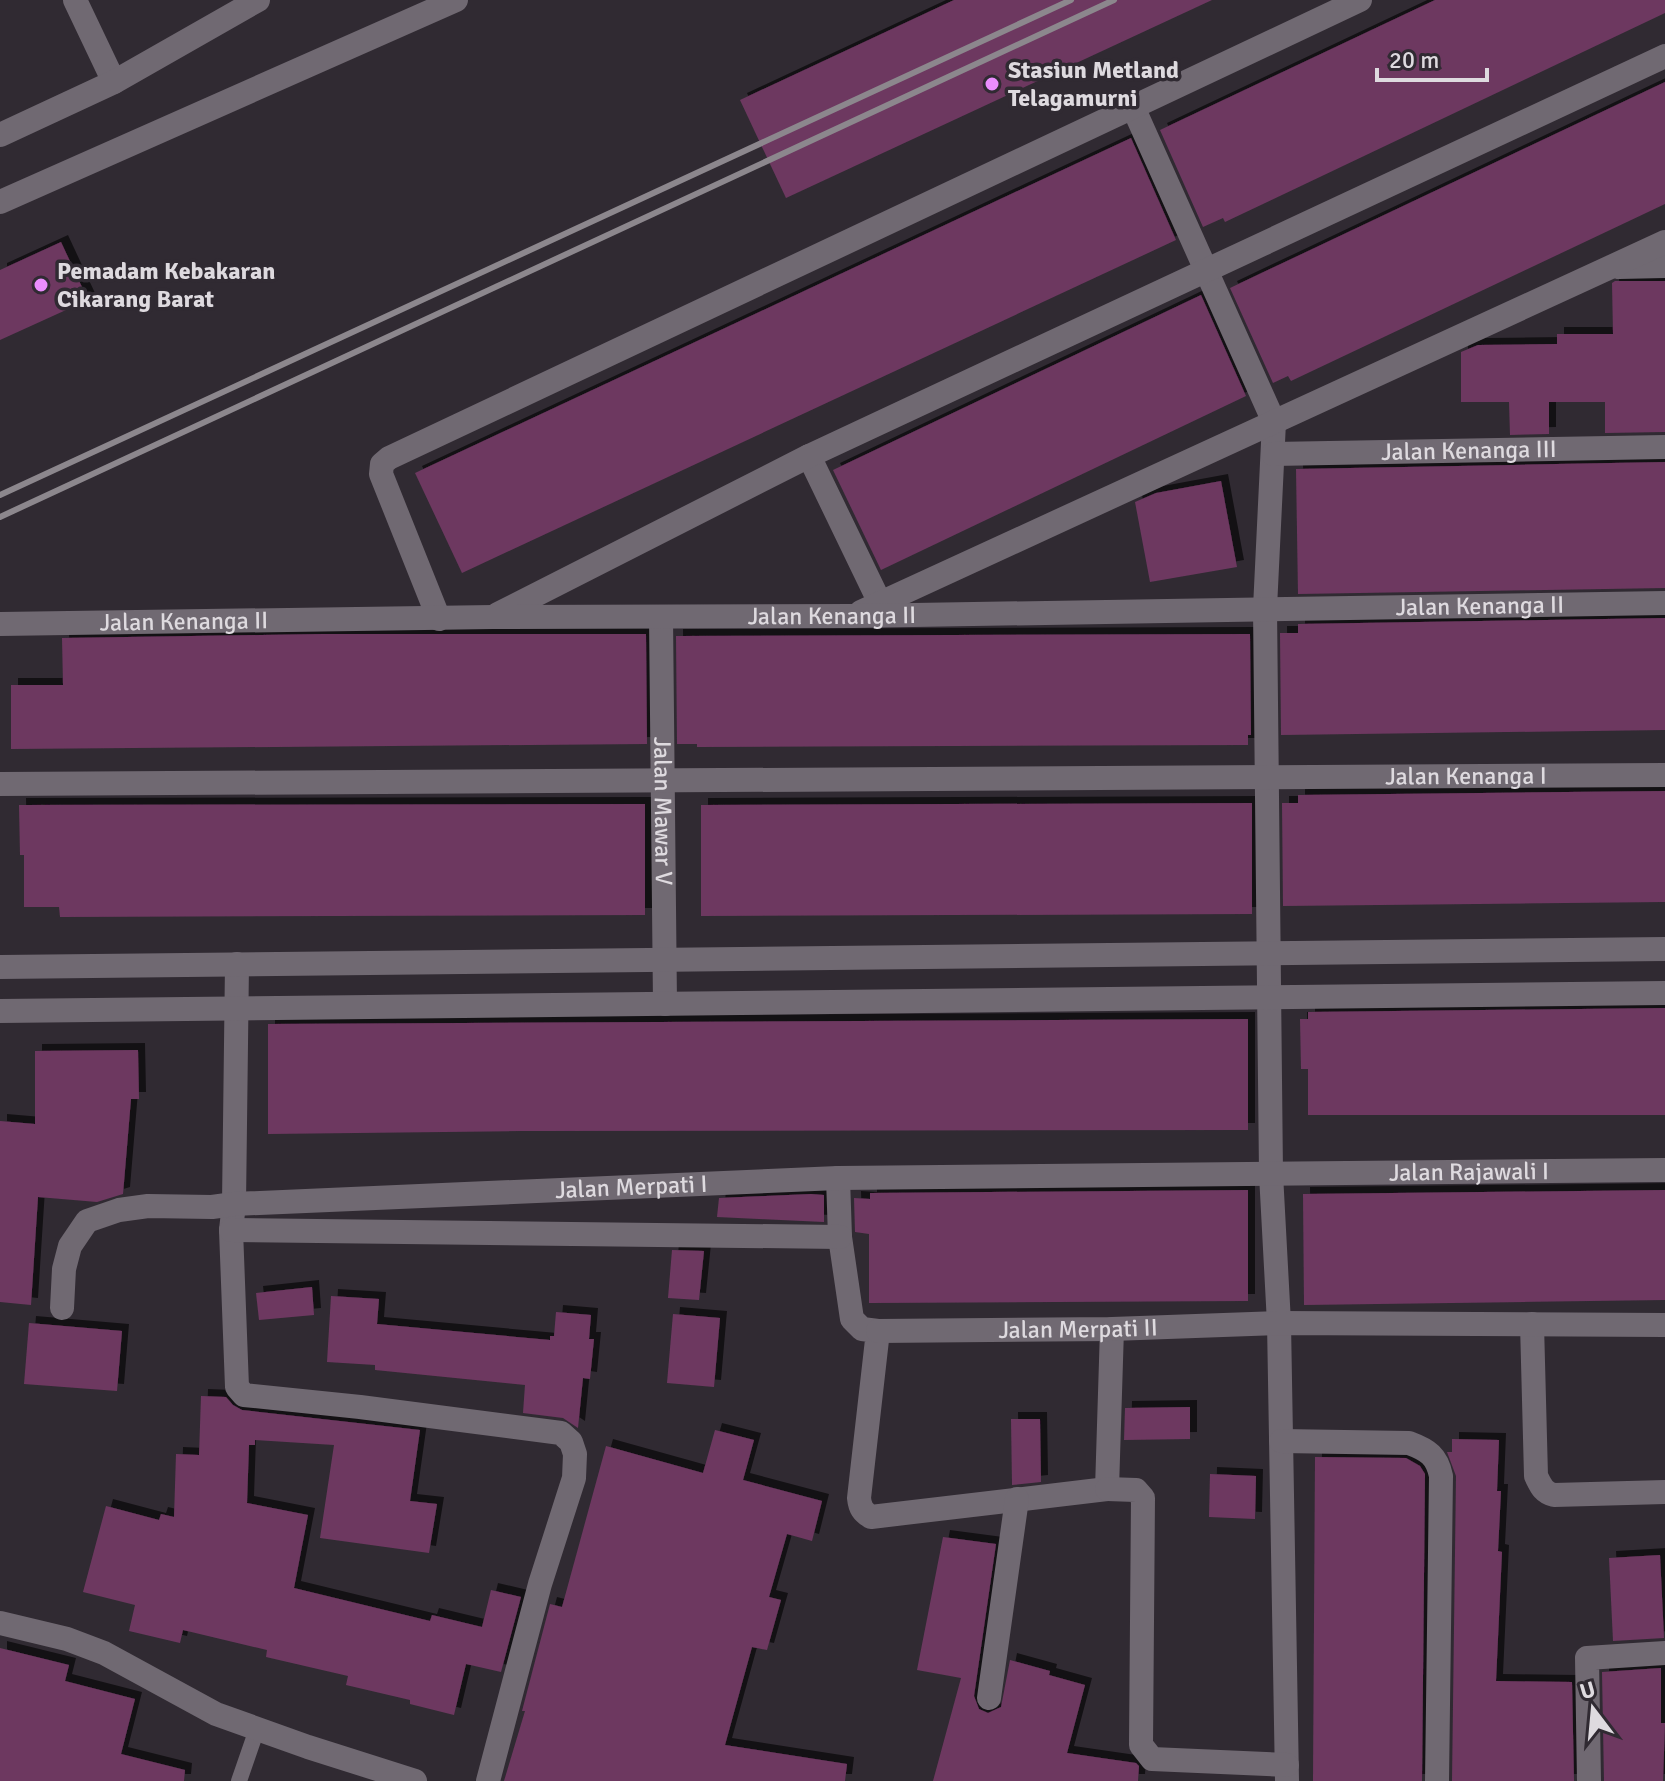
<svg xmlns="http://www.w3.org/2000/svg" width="1665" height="1781" font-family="Signika,sans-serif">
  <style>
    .building { fill: #6d3860; filter: url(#shadow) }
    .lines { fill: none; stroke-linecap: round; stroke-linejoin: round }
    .lane { stroke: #706972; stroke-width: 16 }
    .street { stroke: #706972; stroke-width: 24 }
    .rail { stroke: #8c878d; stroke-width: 6 }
    .poi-dot { fill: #ea8dfd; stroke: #302a32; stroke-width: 3 }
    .labels { text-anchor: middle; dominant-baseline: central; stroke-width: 7; stroke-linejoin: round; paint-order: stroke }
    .poi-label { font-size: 24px; font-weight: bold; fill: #dedadf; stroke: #302a32; text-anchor: start }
    .street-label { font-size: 24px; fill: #dedadf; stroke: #302a32 }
  </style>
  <defs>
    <filter id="shadow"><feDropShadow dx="7" dy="-7" stdDeviation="0" flood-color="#0009"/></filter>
  </defs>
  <rect width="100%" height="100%" fill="#302a32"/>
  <g class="building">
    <path d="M954,0H1212L786,198L740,100Z"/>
    <path d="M1435,0H1665V13L1225,222L1223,218L1203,227L1160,130Z"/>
    <path d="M1665,82V204L1291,381L1288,376L1273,383L1230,288Z"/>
    <path d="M1131,138L1176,240L462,573L415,473Z"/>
    <path d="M61,242L88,300L0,340V270Z"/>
    <path d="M1615,281H1665V432L1605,433V402H1549V434L1510,435L1509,402H1461V352L1478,345L1557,344V334H1613L1612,283Z"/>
    <path d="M1201,295L1246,396L881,570L833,470Z"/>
    <path d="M1665,462V588L1298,594L1296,469Z"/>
    <path d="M1221,481L1237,567L1150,582L1135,502L1156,493Z"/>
    <path d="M1665,618V730L1281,735L1280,633H1298V624Z"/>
    <path d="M323,634H646L647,744L11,749V685H63L62,638Z"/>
    <path d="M1250,634L1251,735H1248V745L697,747V744H677L676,636Z"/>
    <path d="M1665,791V902L1283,906L1282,803H1298V795Z"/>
    <path d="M1252,803V914L701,916V805Z"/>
    <path d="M645,804V915L60,917L59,907H24V855H20L19,805Z"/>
    <path d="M1665,1008V1115H1308V1069H1301L1300,1019H1308V1012Z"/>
    <path d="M1248,1019V1130L522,1131L268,1134V1024Z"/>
    <path d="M138,1050L139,1099H131L123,1194L97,1202L38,1197L31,1305L0,1302V1121L35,1124V1051Z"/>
    <path d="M1248,1190V1301L869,1303V1234L855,1232L854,1198L870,1199V1193Z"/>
    <path d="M1665,1190V1300L1304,1305L1303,1194Z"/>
    <path d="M811,1194L824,1195V1222L717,1217L719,1198Z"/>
    <path d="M672,1250L704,1251L699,1300L668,1298Z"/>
    <path d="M312,1287L314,1315L259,1320L256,1293Z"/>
    <path d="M331,1296L379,1299L377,1324L550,1340V1336H554L556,1312L591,1315L589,1339H594L590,1379L583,1378L578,1428L563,1418L523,1413L525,1385L375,1370V1365L327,1362Z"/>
    <path d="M673,1314L720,1318L714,1387L667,1383Z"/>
    <path d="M29,1323L122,1331L117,1391L24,1384Z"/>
    <path d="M201,1396L226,1397L233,1405L242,1410L420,1430L410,1501L437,1504L429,1553L320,1538L334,1445L255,1440V1445H249L247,1503L308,1515L294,1588L430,1621L432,1615L482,1627L491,1590L521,1597L501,1672L466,1664L454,1715L410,1704V1700L346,1685L348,1676L266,1657L267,1650L183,1630L180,1643L129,1631L135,1605L83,1592L106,1506L159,1520L161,1514L174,1517L176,1454L199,1455Z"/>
    <path d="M1190,1407V1439L1124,1440L1125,1408Z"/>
    <path d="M1011,1419H1040L1041,1482L1012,1485Z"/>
    <path d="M715,1430L754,1440L743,1480L822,1501L812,1541L787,1534L769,1597L781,1600L767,1650L752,1647L725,1745L847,1764L845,1781H504L525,1711H522L550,1604L562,1607L606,1446L703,1473Z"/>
    <path d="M1452,1439L1499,1440L1497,1491H1501L1498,1551L1502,1552L1496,1681L1572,1682L1574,1781H1452L1456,1476L1447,1452H1452Z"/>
    <path d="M1315,1457L1406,1458L1420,1466L1425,1474L1422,1781H1313Z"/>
    <path d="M1210,1474L1256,1476L1255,1519L1209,1517Z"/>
    <path d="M943,1537L996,1544L974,1696L979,1709L988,1713L1001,1707L1010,1660L1050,1671L1049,1675L1085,1685L1067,1753L1136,1763L1139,1766L1138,1781H933L961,1678L917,1670Z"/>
    <path d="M1660,1555L1664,1638L1613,1641L1609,1558Z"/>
    <path d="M0,1648L69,1665L65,1681L135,1699L121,1754L185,1770L184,1781H0Z"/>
    <path d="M1661,1668V1723H1665L1663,1781H1604L1602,1672Z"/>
  </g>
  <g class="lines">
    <path class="lane" d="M239,1781L257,1729"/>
    <g class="street">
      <path d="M75,0L114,82"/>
      <path d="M1133,107L1274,422L1265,608L1271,1174L1279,1323L1287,1781"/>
      <path d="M0,135L114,82L258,0"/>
      <path d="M0,202L456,0"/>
      <path d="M1619,267L1665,266"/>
      <path id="s1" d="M1273,454L1665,447"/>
      <path d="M809,456L880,603"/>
      <path d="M861,612L1665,242"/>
      <path d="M498,614L809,456L1665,56"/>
      <path id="s2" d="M661,617L665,1004"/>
      <path d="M439,619L381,474L382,464L389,458L1360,0"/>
      <path id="s3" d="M0,624L493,617L853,616L1665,603"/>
      <path id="s4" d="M0,784L1665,775"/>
      <path d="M237,964L234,1204L231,1230L237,1387L244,1395L360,1407L561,1433L571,1442L575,1454L574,1478L540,1584L488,1781"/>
      <path d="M0,967L1665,949"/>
      <path d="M0,1011L1665,993"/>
      <path d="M838,1178L840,1237L852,1319L862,1329L878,1331L859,1498C860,1508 863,1512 871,1517L1107,1489L1112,1329"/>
      <path d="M231,1230L840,1237"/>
      <path id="s5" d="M62,1308L64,1269L70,1246L87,1221L119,1210L148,1206L212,1207L234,1204L838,1178L1665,1170"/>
      <path d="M1532,1324L1536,1476C1541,1486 1543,1492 1554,1495L1665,1492"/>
      <path id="s6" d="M878,1331L1112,1329L1279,1323L1665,1325"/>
      <path d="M1281,1441L1409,1443C1428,1450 1437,1456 1441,1476L1437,1781"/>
      <path d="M1107,1489L1136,1490L1143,1498L1141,1745L1152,1759L1287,1765"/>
      <path d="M0,1623L67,1639L104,1653L216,1714L308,1747L415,1781"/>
      <path d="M989,1698L1017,1499"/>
      <path d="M1589,1781L1587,1658L1665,1653"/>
    </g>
    <g class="rail">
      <path d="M0,495L1071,0"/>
      <path d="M0,517L1114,0"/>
    </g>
  </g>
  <g class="poi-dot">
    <circle cx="992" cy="84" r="8"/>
    <circle cx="41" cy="285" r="8"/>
  </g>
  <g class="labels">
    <g class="poi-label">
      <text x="1008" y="70">Stasiun Metland<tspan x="1008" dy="28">Telagamurni</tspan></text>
      <text x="57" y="271">Pemadam Kebakaran<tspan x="57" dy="28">Cikarang Barat</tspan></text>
    </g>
    <g class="street-label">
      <text stroke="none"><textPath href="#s1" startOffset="196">Jalan Kenanga III</textPath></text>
      <text stroke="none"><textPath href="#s3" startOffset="1480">Jalan Kenanga II</textPath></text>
      <text stroke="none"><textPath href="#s3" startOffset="832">Jalan Kenanga II</textPath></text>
      <text stroke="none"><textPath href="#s3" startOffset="184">Jalan Kenanga II</textPath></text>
      <text stroke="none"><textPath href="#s4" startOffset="1466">Jalan Kenanga I</textPath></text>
      <text stroke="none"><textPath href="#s2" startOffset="194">Jalan Mawar V</textPath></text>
      <text stroke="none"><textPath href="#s5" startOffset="1478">Jalan Rajawali I</textPath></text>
      <text stroke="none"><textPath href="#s5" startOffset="640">Jalan Merpati I</textPath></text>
      <text stroke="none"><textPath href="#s6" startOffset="200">Jalan Merpati II</textPath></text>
    </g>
  </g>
  <g transform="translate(1593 1709) rotate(344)" stroke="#302a32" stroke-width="6" paint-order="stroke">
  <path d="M0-6L14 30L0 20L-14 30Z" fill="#dedadf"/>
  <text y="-12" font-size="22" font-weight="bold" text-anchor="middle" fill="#dedadf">U</text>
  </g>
  <path d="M1377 68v12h110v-12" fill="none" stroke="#dedadf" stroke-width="4"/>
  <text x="1389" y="68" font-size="24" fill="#dedadf" stroke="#302a32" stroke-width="6" paint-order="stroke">20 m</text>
</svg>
